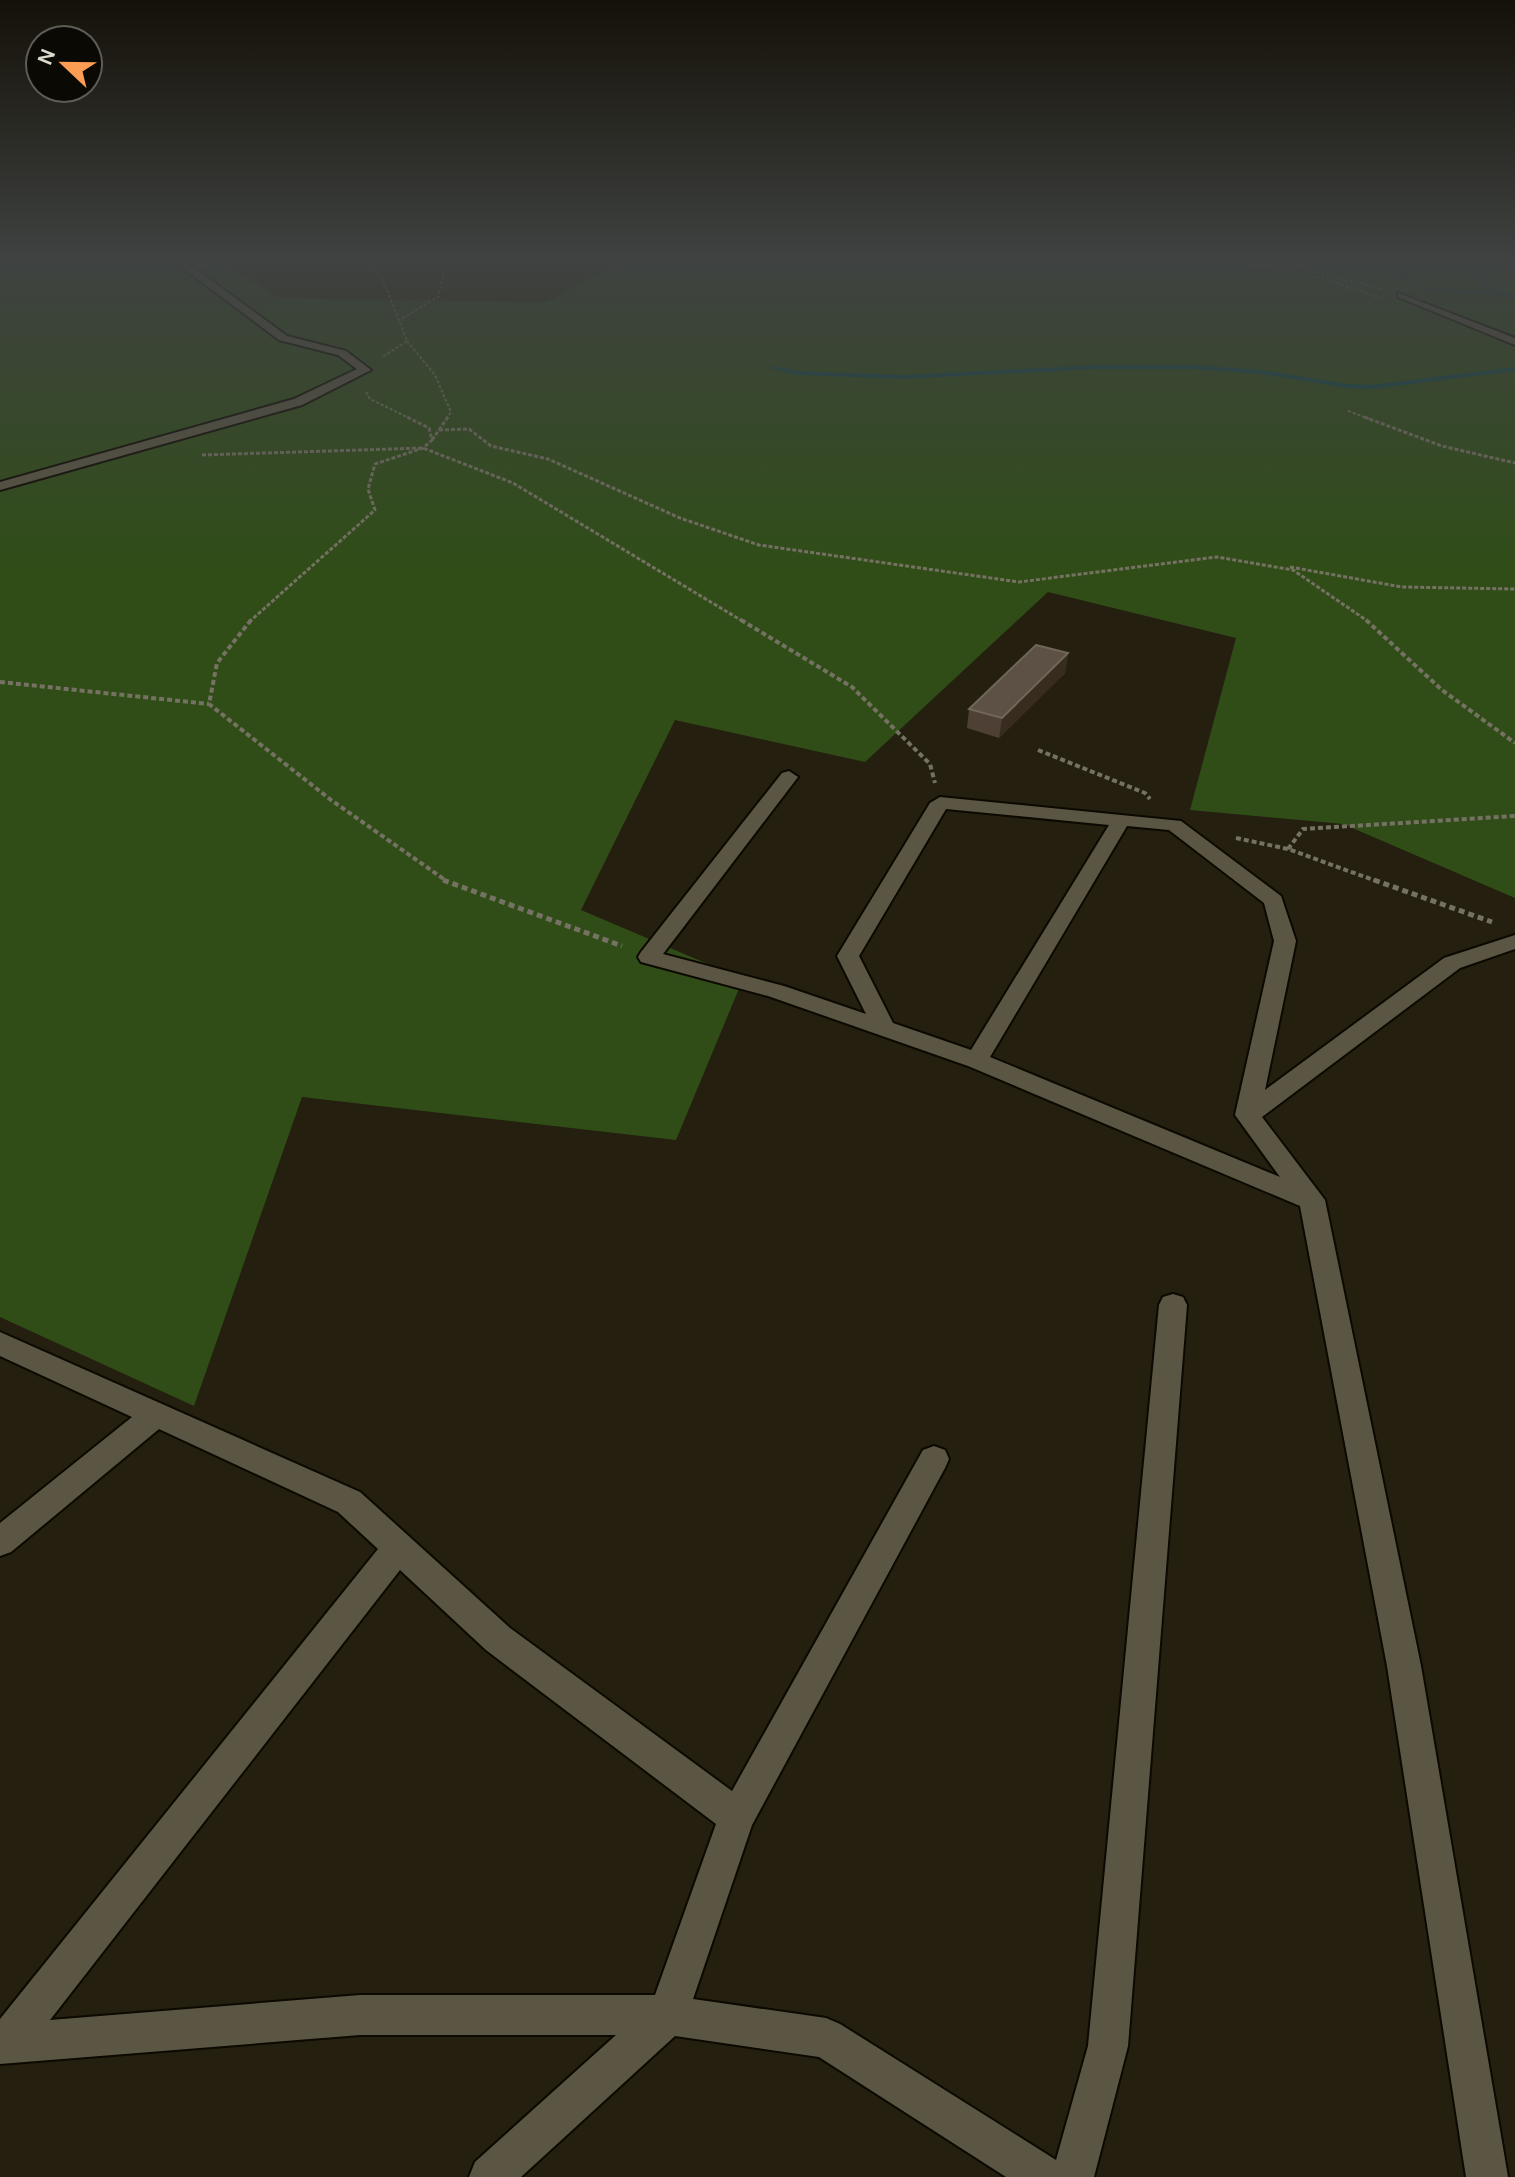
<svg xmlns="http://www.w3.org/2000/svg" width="1515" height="2177" font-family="Karla,sans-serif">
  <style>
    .green { fill: #304d18 }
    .sand { fill: #2e2605 }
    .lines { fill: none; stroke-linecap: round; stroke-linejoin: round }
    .stream { fill: #134749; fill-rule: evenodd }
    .minor-casing { stroke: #0d0900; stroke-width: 4 }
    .path-far3 { stroke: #767263; stroke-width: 2; stroke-dasharray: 3 2; stroke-linecap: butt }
    .path-far2 { stroke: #767263; stroke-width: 3; stroke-dasharray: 4 2; stroke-linecap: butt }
    .path-far1 { stroke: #767263; stroke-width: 4; stroke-dasharray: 5 3; stroke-linecap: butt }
    .path { stroke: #767263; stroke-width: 5; stroke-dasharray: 6 4; stroke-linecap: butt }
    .minor { fill: #5b5644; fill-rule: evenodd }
    .wall { fill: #4e4034 }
    .shaded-wall { fill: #372c1e }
    .building { fill: #5d5044; stroke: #71665a; stroke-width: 2 }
  </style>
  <rect width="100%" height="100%" fill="#241f0e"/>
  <path class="green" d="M0,259H1515V898L1343,824L1190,810L1236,638L1048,592L865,762L675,720L581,910L743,979L676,1140L302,1097L194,1406L0,1317Z"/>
  <path class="sand" d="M216,259H625L547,302L280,298Z"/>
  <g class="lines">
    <g class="stream">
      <path d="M1287,259L1358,265L1398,273L1421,287L1496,293L1488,290L1460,259H1465L1492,288L1515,296V299L1506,296L1420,289L1395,275L1358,267Z"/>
      <path d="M1097,365H1193L1262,370L1347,384L1372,385L1515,367V371L1372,389L1347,388L1262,374L1193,369H1097L903,379L798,375L769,368L772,366L798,371L903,375Z"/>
    </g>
    <g class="minor-casing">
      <g id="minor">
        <path d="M171,259H182L287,336L346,351L371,370L302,405L0,490V482L294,399L357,369L338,355L279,340Z"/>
        <path d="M1398,293L1515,338V345L1398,297Z"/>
        <path d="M789,771L798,777L663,954L784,986L866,1014L837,956L930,803L940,797L1181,821L1281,896L1296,941L1265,1090L1444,958L1515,935V949L1460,968L1262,1117L1325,1200L1421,1666L1508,2177H1466L1387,1666L1300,1206L968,1066L768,996L641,962L638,957L641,952L782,773ZM946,809L1109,825L971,1050L893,1023L859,956ZM1127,826L1169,830L1264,903L1274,941L1235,1115L1280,1177L990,1057Z"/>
        <path d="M1173,1294L1183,1297L1187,1305L1128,2046L1094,2177H1006L819,2057L675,2036L521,2177H469L475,2162L616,2035H360L0,2064V2019L378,1549L338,1512L159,1429L11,1552L0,1556V1523L132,1417L0,1356V1332L360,1492L510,1628L732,1791L923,1450L934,1446L945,1450L949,1459L945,1468L752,1825L693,1999L826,2018L840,2024L1056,2160L1088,2046L1159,1305L1163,1297ZM400,1570L486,1650L716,1824L655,1995H360L50,2020Z"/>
      </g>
    </g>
    <g class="path-far3">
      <path d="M363,259L383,280L407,341L381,358"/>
      <path d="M1224,259L1318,277L1381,298"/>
      <path d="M1268,259L1382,289"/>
      <path d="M398,321L438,297L447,259"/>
      <path d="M407,341L435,375L451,412L446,419"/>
      <path d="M366,392L370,399L411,419"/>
      <path d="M1348,411L1370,419"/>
    </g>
    <g class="path-far2">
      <path d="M1364,417L1442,446L1515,463"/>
      <path d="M439,430L469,429L491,446L548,459L680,518L759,545L1019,582L1217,557L1293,570L1369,622"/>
      <path d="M432,440L448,417"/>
      <path d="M202,455L423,448L513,483L744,622"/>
      <path d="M1290,567L1402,587L1515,589"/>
      <path d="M249,622L375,510L368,489L375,464L423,448L432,440L429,428L407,417"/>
    </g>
    <g class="path-far1">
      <path d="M251,620L217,663L209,704L331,800L448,882"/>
      <path d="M741,620L852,687L930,764L935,783"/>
      <path d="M1366,620L1442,690L1515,743"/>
      <path d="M0,682L209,704"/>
      <path d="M1038,750L1145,793L1150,799"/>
      <path d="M1236,838L1288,849L1379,882"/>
      <path d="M1288,849L1303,829L1515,816"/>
    </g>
    <g class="path">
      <path d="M443,880L622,946"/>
      <path d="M1374,880L1492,922"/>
    </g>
    <use href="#minor" class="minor"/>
  </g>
  <path class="wall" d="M1068,653L1065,673L999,738L967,728L969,709Z"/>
  <path class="shaded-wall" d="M1068,653L1065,673L999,738L1002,718Z"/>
  <path class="building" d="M1036,645L1068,653L1002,718L969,709Z"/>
  <linearGradient id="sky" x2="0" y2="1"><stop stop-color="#141108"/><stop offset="0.46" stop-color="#3f4241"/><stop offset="1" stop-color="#3f4241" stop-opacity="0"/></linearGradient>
  <rect width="1515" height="564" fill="url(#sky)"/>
  <g transform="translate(64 64) rotate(292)"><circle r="38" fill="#0b0904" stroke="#5f5c55" stroke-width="2"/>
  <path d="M0-6L14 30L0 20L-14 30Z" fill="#fc9d53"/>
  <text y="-12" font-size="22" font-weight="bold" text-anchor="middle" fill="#dcd9ce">N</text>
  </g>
</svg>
